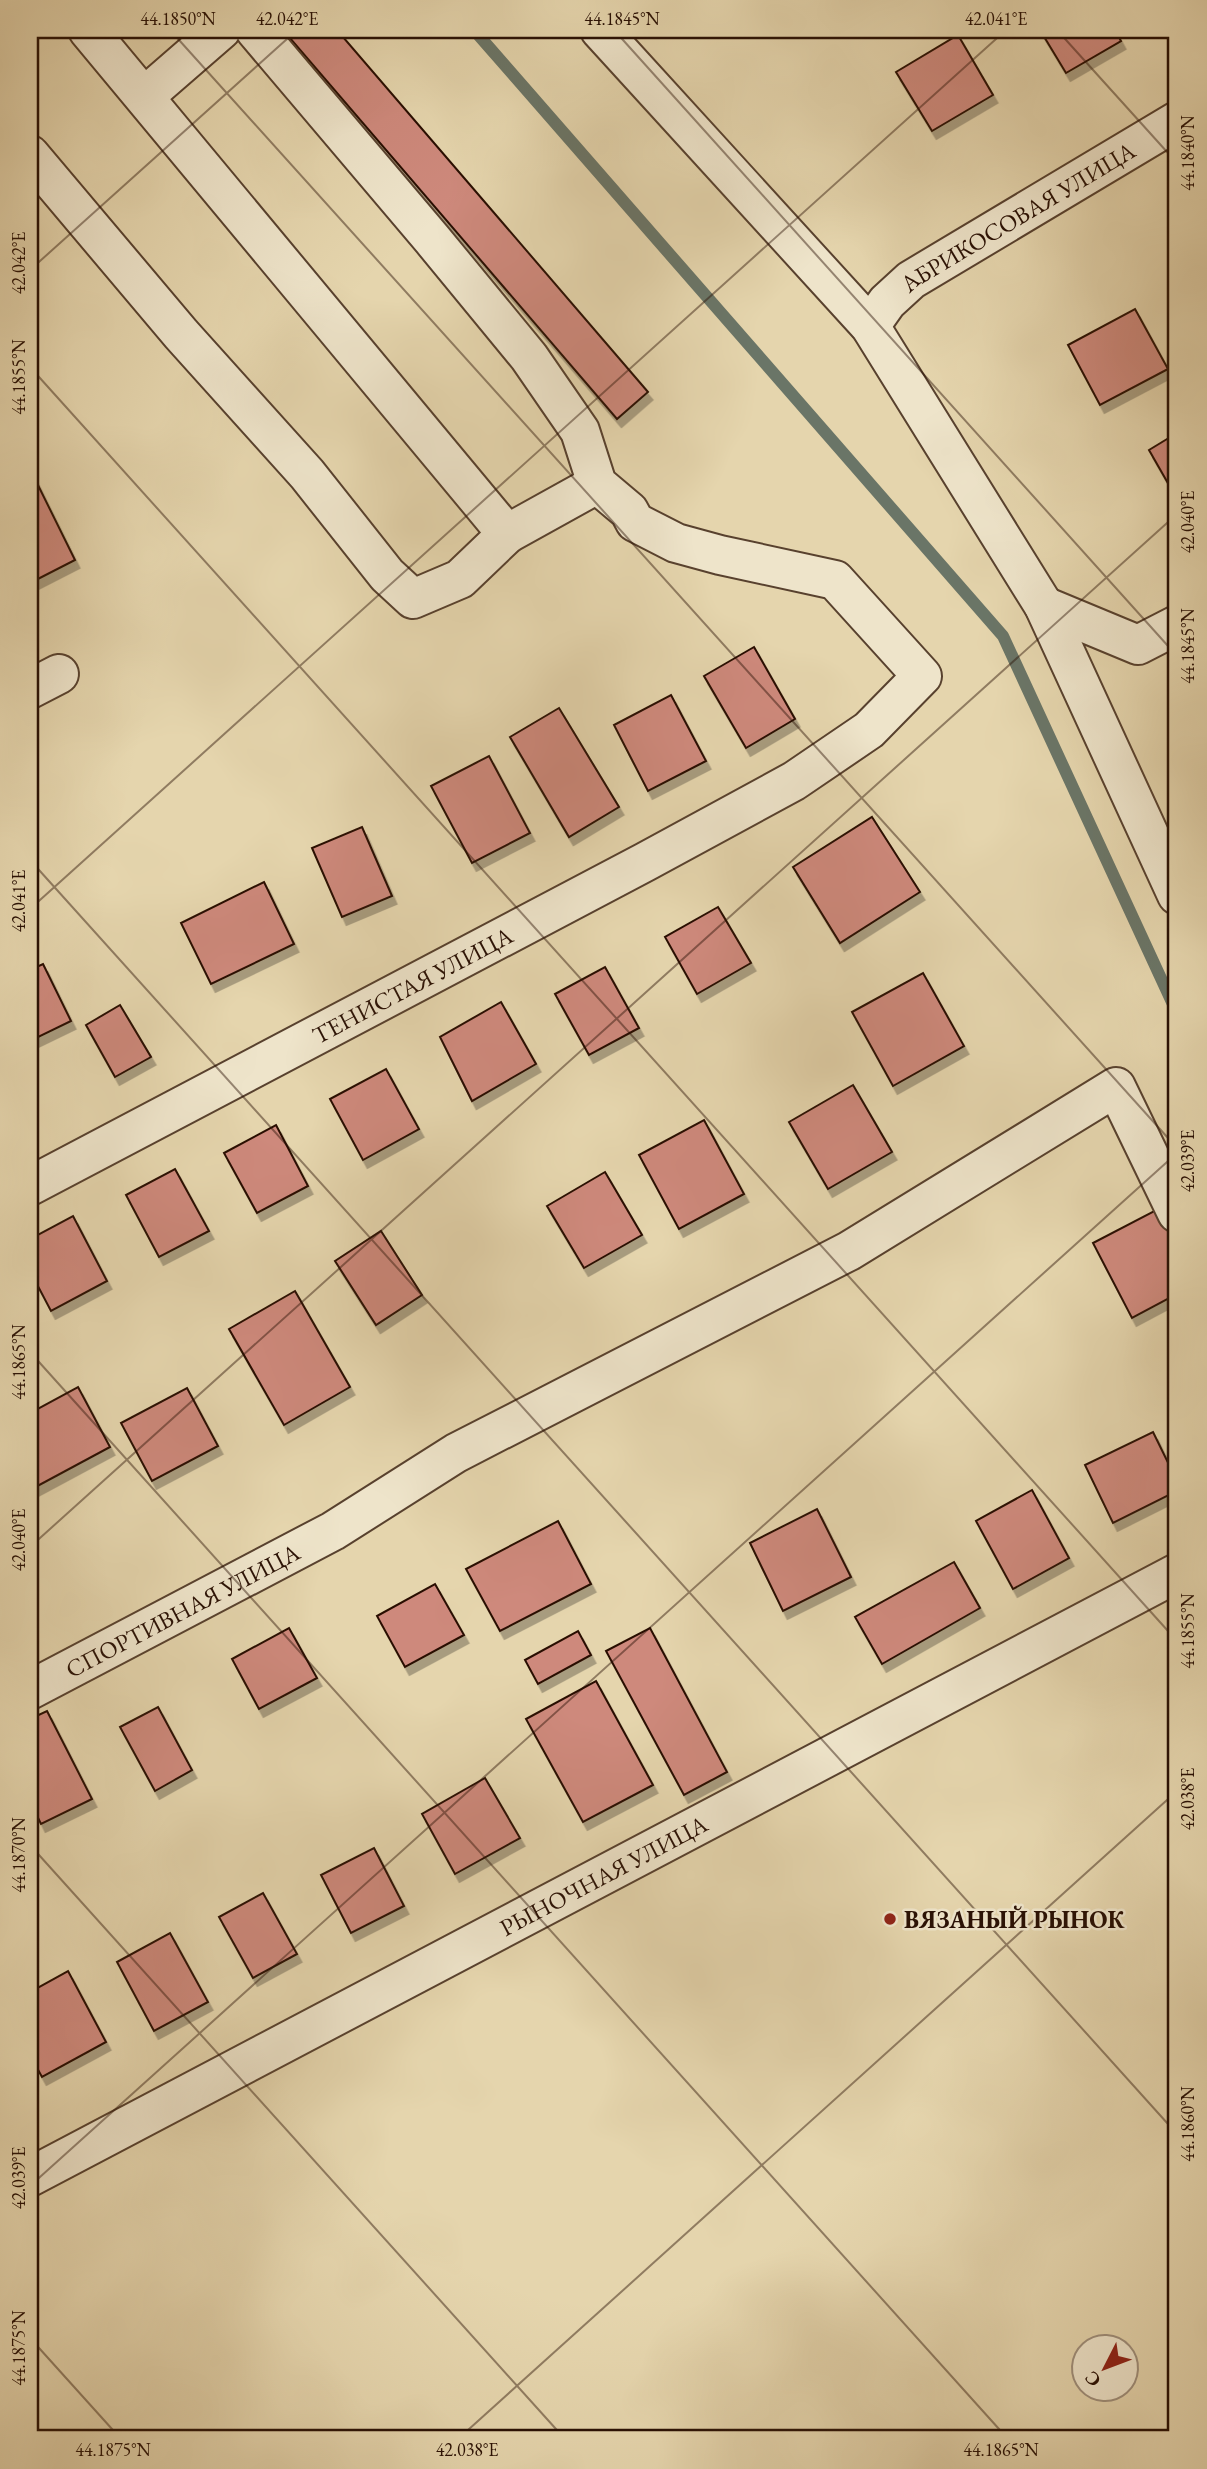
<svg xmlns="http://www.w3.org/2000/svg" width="1207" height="2469" font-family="'EB Garamond',serif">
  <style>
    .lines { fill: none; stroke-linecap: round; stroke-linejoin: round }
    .stream { stroke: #6a7567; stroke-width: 12 }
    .building { fill: #ce897c; stroke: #291004; stroke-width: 2; filter: url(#shadow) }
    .minor-casing { stroke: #58412e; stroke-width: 42 }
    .minor { stroke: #eee4ca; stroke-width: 38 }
    .ticks { fill: none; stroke: #291004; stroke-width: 2; stroke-opacity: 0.45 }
    .poi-dot { fill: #8f2418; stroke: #eee4ca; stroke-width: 2.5 }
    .labels { text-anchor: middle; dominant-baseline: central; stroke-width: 5; stroke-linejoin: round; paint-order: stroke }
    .street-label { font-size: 24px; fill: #291004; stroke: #eee4ca }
    .poi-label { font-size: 24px; font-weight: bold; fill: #291004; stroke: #eee4ca; text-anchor: start }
    .neatline { fill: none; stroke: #291004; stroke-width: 2.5 }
    .ticks-label { font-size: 18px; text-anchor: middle; fill: #291004 }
  </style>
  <defs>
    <filter id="shadow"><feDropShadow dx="4.5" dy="8" stdDeviation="0" flood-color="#0004"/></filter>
  </defs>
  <rect width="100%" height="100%" fill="#e5d5ad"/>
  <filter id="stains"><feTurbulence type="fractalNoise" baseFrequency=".00286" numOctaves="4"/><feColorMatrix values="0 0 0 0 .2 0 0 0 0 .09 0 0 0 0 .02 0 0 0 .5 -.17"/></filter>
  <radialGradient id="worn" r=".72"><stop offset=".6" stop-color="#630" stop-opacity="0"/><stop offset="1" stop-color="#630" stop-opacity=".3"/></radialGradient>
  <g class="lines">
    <path class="stream" d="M474,30L1003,636L1177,1013"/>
  </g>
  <g class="building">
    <path d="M283,30H337L648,392L617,419Z"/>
    <path d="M1040,30H1115L1121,41L1066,73Z"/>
    <path d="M958,35L993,95L932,131L896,72Z"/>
    <path d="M1135,309L1168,369L1100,405L1068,345Z"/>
    <path d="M1177,433V499L1149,450Z"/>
    <path d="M30,469L75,560L30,583Z"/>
    <path d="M754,647L795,719L746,748L704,676Z"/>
    <path d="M671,695L706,761L648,791L614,725Z"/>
    <path d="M559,708L619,807L569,837L510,737Z"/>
    <path d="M489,756L530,833L472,863L431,786Z"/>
    <path d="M872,817L920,892L840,943L793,867Z"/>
    <path d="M362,827L392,896L342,917L312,848Z"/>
    <path d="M264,882L294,944L211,984L181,923Z"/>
    <path d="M718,907L751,963L697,994L665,937Z"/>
    <path d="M43,964L71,1021L30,1041V970Z"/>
    <path d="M605,967L639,1028L589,1055L555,994Z"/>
    <path d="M923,973L964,1046L893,1086L852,1012Z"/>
    <path d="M501,1002L536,1064L472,1101L440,1037Z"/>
    <path d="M120,1005L151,1057L115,1077L86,1025Z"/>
    <path d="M386,1069L419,1129L363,1160L330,1099Z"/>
    <path d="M853,1085L892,1152L828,1189L789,1122Z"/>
    <path d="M704,1120L744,1194L679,1229L639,1155Z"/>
    <path d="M276,1125L308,1186L257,1213L224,1153Z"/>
    <path d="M175,1169L209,1231L159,1257L126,1195Z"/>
    <path d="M605,1172L642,1235L584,1268L547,1206Z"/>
    <path d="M1162,1207L1177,1237V1294L1132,1318L1093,1243Z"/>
    <path d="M73,1216L107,1281L51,1311L30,1271V1239Z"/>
    <path d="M381,1231L422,1295L376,1325L335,1261Z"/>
    <path d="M295,1291L350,1387L284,1425L229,1329Z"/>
    <path d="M78,1387L110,1447L30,1490V1413Z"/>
    <path d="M187,1388L218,1446L152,1481L121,1423Z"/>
    <path d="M1153,1432L1177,1481V1491L1113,1523L1085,1465Z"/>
    <path d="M1032,1490L1069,1558L1013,1589L976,1521Z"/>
    <path d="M817,1509L851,1577L783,1611L750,1543Z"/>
    <path d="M558,1521L591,1584L500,1631L466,1569Z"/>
    <path d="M954,1562L980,1608L882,1664L855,1617Z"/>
    <path d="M435,1584L464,1635L405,1667L377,1616Z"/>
    <path d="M289,1628L317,1678L259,1709L232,1659Z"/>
    <path d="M650,1628L727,1772L684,1795L606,1651Z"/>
    <path d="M578,1631L591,1655L538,1684L525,1660Z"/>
    <path d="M596,1681L653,1785L583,1822L526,1719Z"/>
    <path d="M158,1707L192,1770L155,1791L120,1727Z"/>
    <path d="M47,1711L92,1799L41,1824L30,1801V1719Z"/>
    <path d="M485,1778L520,1838L455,1874L422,1814Z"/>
    <path d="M374,1848L404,1906L351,1933L321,1875Z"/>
    <path d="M263,1893L297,1954L253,1978L219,1917Z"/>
    <path d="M170,1933L208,2002L154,2031L117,1962Z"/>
    <path d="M68,1971L106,2042L42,2077L30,2055V1992Z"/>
  </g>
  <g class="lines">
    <g class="minor-casing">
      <g id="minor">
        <path d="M88,30L507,534L597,484"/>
        <path d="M600,30L870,326L1044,606L1177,895"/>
        <path d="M145,96L221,30"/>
        <path d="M30,155L181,334L307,474L387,575L413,599L460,579L507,534"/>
        <path id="s1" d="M870,326L887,302L911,280L1177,121"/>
        <path d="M1044,606L1138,645L1177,625"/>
        <path d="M30,689L59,674"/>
        <path id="s2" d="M30,1186L645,862L794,781L869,730L922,676L835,580L720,555L676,543L635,522L629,511L597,484L580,431L529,357L432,239L255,30"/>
        <path id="s3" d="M30,1690L333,1531L456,1453L849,1251L1116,1087L1177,1213"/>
        <path id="s4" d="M30,2177L1177,1573"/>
      </g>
    </g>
    <use href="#minor" class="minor"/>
  </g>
  <path class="ticks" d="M170,30L1177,1148M614,30L1177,656M1057,30L1177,163M30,270L297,30M30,367L1177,1641M30,860L1177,2134M30,909L1006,30M30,1352L1008,2439M30,1547L1177,514M30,1845L565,2439M30,2186L1177,1153M30,2338L121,2439M458,2439L1177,1791M1167,2439L1177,2430"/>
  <circle class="poi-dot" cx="890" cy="1919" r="7"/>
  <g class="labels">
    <g class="street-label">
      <text stroke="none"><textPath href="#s1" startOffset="186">АБРИКОСОВАЯ УЛИЦА</textPath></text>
      <text stroke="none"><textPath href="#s2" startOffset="432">ТЕНИСТАЯ УЛИЦА</textPath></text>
      <text stroke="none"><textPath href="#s3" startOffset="172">СПОРТИВНАЯ УЛИЦА</textPath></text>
      <text stroke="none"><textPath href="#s4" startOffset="648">РЫНОЧНАЯ УЛИЦА</textPath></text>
    </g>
    <g class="poi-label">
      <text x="904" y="1919">ВЯЗАНЫЙ РЫНОК</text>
    </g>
  </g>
  <rect width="1207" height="2469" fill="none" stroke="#e5d5ad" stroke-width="77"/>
  <g transform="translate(1105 2368) rotate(228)"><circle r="33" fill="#eee4ca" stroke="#9f8f7b" stroke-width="2"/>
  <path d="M0-5L12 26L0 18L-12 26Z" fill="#8f2418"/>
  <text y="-10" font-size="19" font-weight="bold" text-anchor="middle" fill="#291004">С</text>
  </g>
  <rect x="38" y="38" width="1130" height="2392" class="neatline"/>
  <g class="ticks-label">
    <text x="178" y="25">44.1850°N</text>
    <text x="287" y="25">42.042°E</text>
    <text x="622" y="25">44.1845°N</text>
    <text x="996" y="25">42.041°E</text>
    <text transform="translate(1188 153) rotate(-90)" y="6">44.1840°N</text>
    <text transform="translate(19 263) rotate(-90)" y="6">42.042°E</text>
    <text transform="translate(19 377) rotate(-90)" y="6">44.1855°N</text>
    <text transform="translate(1188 522) rotate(-90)" y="6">42.040°E</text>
    <text transform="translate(1188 646) rotate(-90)" y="6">44.1845°N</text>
    <text transform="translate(19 901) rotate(-90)" y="6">42.041°E</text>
    <text transform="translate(1188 1161) rotate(-90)" y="6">42.039°E</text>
    <text transform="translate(19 1362) rotate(-90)" y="6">44.1865°N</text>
    <text transform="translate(19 1540) rotate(-90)" y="6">42.040°E</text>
    <text transform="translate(1188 1631) rotate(-90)" y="6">44.1855°N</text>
    <text transform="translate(1188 1799) rotate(-90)" y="6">42.038°E</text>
    <text transform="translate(19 1855) rotate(-90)" y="6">44.1870°N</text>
    <text transform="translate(1188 2124) rotate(-90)" y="6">44.1860°N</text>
    <text transform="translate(19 2178) rotate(-90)" y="6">42.039°E</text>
    <text transform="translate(19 2348) rotate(-90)" y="6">44.1875°N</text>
    <text x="113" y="2456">44.1875°N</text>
    <text x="467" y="2456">42.038°E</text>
    <text x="1001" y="2456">44.1865°N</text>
  </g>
  <rect width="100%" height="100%" filter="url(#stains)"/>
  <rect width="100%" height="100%" fill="url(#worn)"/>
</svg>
